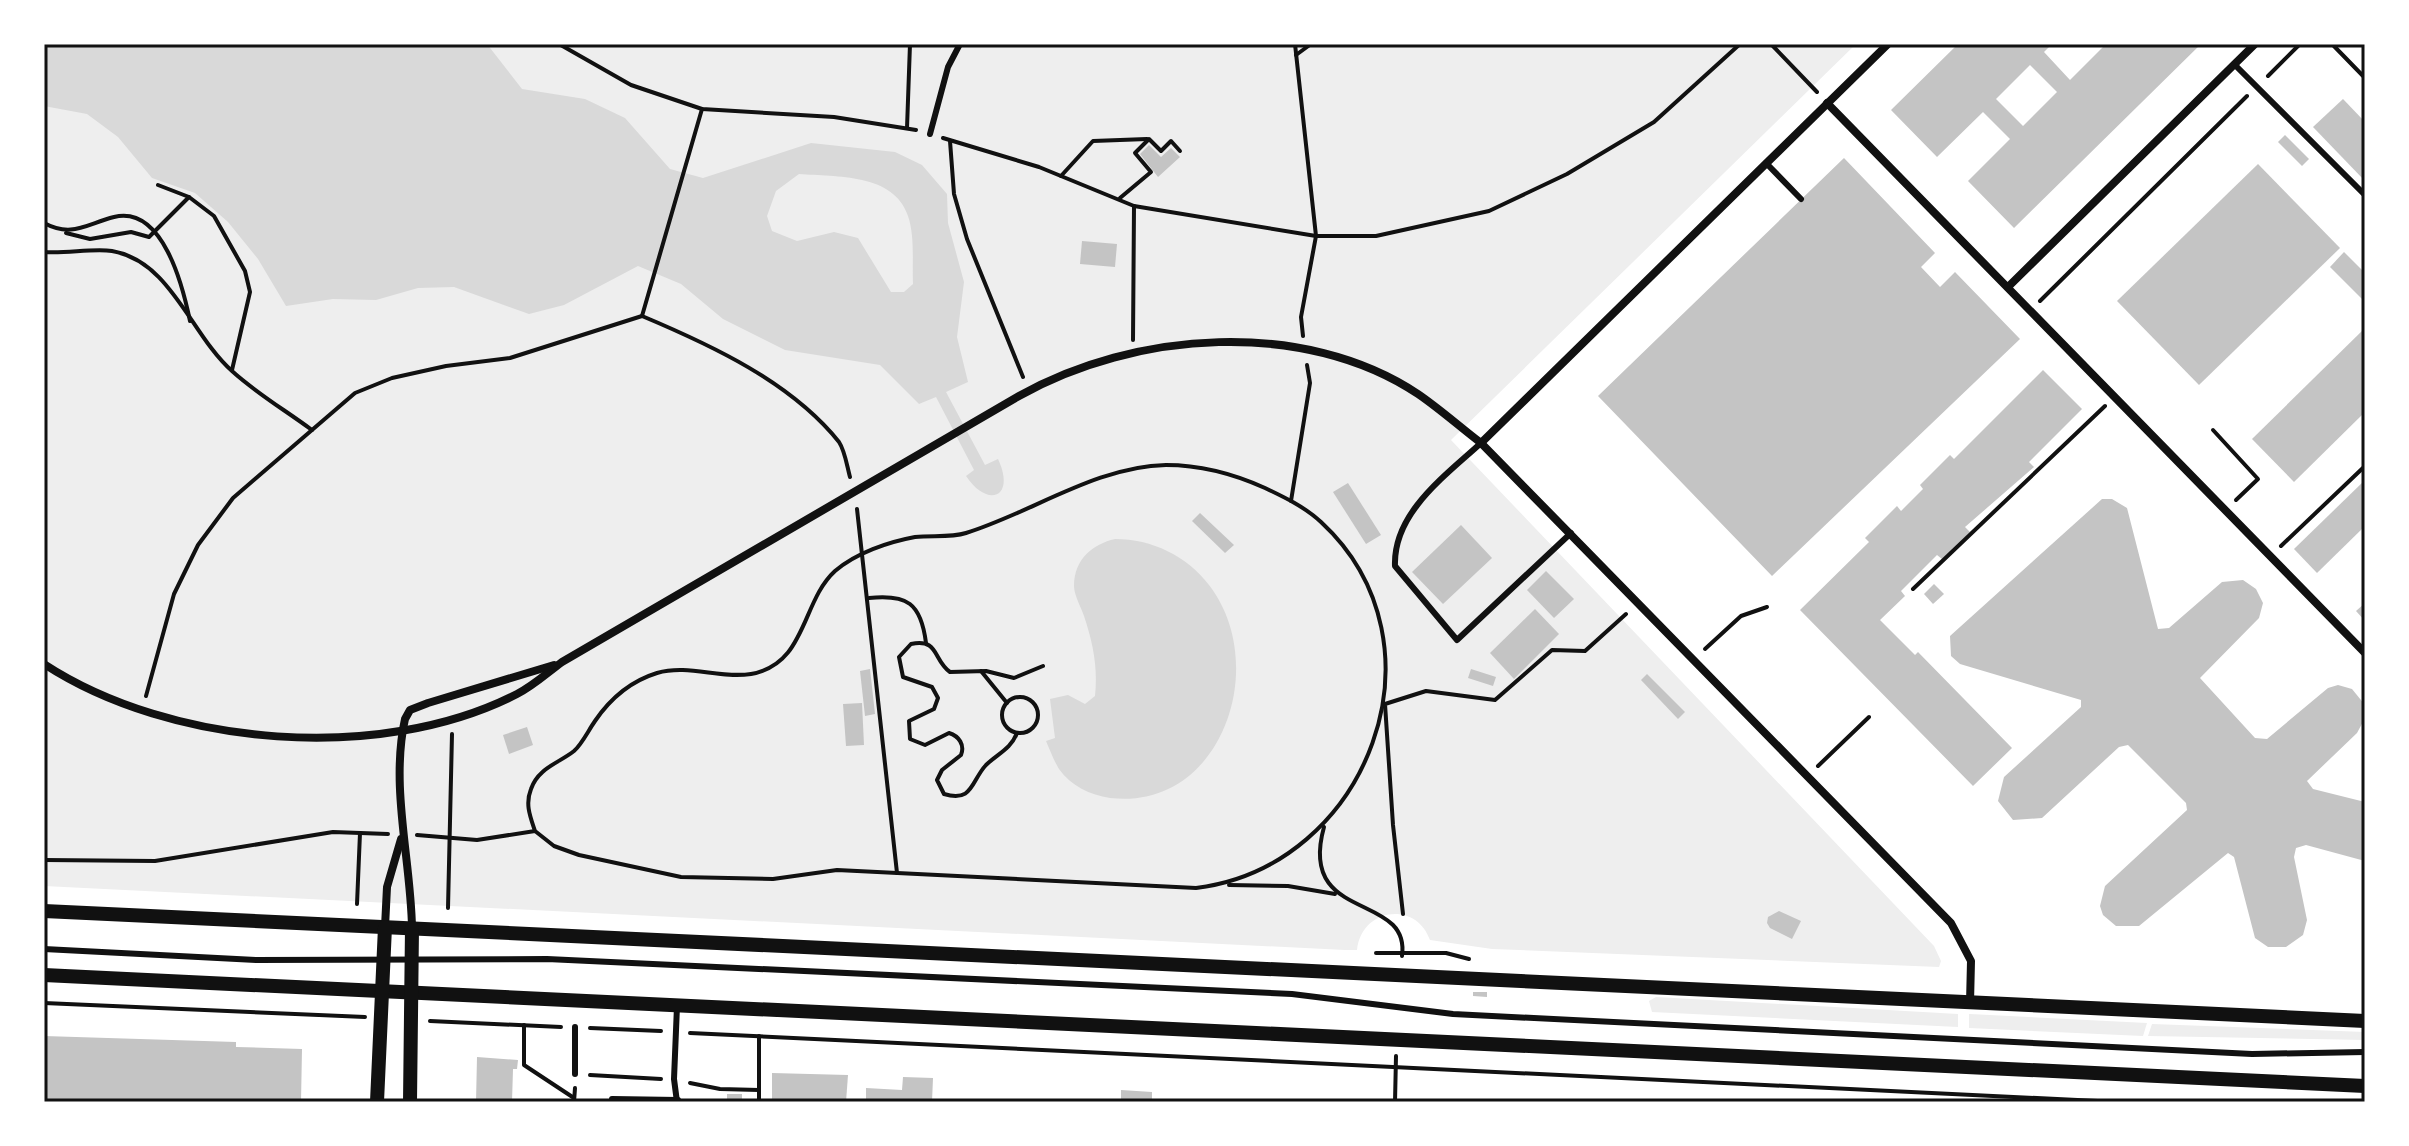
<svg xmlns="http://www.w3.org/2000/svg" width="2409" height="1146" font-family="Overpass,sans-serif">
  <style>
    .green { fill: #eee }
    .water { fill: #d9d9d9; fill-rule: evenodd }
    .building { fill: #c4c4c4; fill-rule: evenodd }
    .lines { fill: none; stroke-linecap: round; stroke-linejoin: round }
    .path { stroke: #111; stroke-width: 4 }
    .service { stroke: #111; stroke-width: 6 }
    .minor { stroke: #111; stroke-width: 8 }
    .tertiary { stroke: #111; stroke-width: 14 }
    .neatline { fill: none; stroke: #111; stroke-width: 3 }
  </style>
  <rect width="100%" height="100%" fill="#fff"/>
  <g class="green">
    <path d="M44,44H1856L1451,440L1934,946L1941,961L1939,967L1492,949L1430,940C1416,900 1361,908 1357,950H1345L44,886Z"/>
    <path d="M1656,997L1958,1014V1027L1652,1012L1649,1001Z"/>
    <path d="M1969,1014H1970L2147,1023L2143,1036L1969,1028Z"/>
    <path d="M2152,1024L2365,1032V1040L2148,1036Z"/>
  </g>
  <g class="water">
    <path d="M44,44H487L522,89L585,99L625,118L670,169L703,178L811,143L895,152L922,165L947,194L948,223L964,282L957,337L968,382L946,392L985,465L998,459C1016,497 988,509 966,476L974,470L936,397L919,404L880,365L785,350L723,319L681,284L638,266L564,305L529,314L454,287L418,288L376,300L333,299L286,306L258,259L228,222L195,193L152,178L118,137L87,114L44,106ZM799,174C836,177 894,173 908,216C915,236 912,263 913,284L904,292H891L858,238L834,232L797,241L772,231L767,216L776,191Z"/>
    <path d="M1115,539C1152,539 1187,556 1209,585C1271,665 1222,811 1110,798C1090,795 1071,786 1059,769C1054,761 1050,750 1046,741L1055,738L1050,699L1068,695L1085,704L1095,696C1098,667 1093,643 1084,616C1081,607 1074,595 1074,586C1074,559 1093,544 1115,539Z"/>
  </g>
  <g class="building">
    <path d="M1958,44H2052L2044,52L2070,80L2106,44H2201L2014,228L1968,181L2010,139L1983,112L1937,157L1891,110ZM2030,65L2057,92L2023,126L1996,99Z"/>
    <path d="M2343,99L2365,122V181L2313,127Z"/>
    <path d="M2285,135L2309,159L2302,166L2278,142Z"/>
    <path d="M1149,145L1161,157L1171,148L1180,157L1158,177L1140,154Z"/>
    <path d="M1844,158L1935,253L1921,267L1940,287L1955,272L2020,339L1772,576L1598,396Z"/>
    <path d="M2258,164L2340,248L2199,385L2117,301Z"/>
    <path d="M1082,241L1117,244L1115,267L1080,264Z"/>
    <path d="M2344,252L2365,273V302L2330,267Z"/>
    <path d="M2365,328V412L2294,482L2252,439Z"/>
    <path d="M2043,370L2082,409L2029,462L2034,467L1965,527L1970,532L1942,559L1937,555L1901,591L1905,596L1880,620L1915,655L1918,652L2012,748L1973,786L1800,610L1869,542L1865,538L1897,506L1901,511L1923,489L1920,485L1950,455L1954,459Z"/>
    <path d="M2365,480V526L2317,573L2294,549Z"/>
    <path d="M1348,483L1381,535L1366,544L1333,492Z"/>
    <path d="M2102,499H2112L2127,508L2158,629L2169,628L2222,582L2243,580L2256,589L2263,603L2259,618L2200,678L2255,738L2267,739L2328,688L2338,685L2352,689L2365,705L2364,720L2357,733L2307,781L2313,789L2365,802V861L2306,845L2296,848L2294,857L2307,920L2303,935L2286,947H2268L2255,938L2234,857L2228,853L2139,926H2116L2103,915L2100,906L2105,886L2187,810L2186,803L2128,745L2119,747L2042,818L2013,820L1998,801L2004,777L2081,707V700L1960,664L1951,656L1950,636Z"/>
    <path d="M1200,513L1234,545L1225,553L1192,521Z"/>
    <path d="M1461,525L1492,558L1443,604L1412,572Z"/>
    <path d="M1546,571L1574,599L1554,618L1527,590Z"/>
    <path d="M1934,584L1944,594L1933,604L1924,594Z"/>
    <path d="M2365,603V621L2356,611Z"/>
    <path d="M1535,609L1559,634L1514,679L1490,653Z"/>
    <path d="M870,669L875,714L865,716L860,671Z"/>
    <path d="M1471,669L1496,677L1493,686L1468,678Z"/>
    <path d="M1647,674L1685,712L1678,719L1641,680Z"/>
    <path d="M862,703L864,745L846,746L843,704Z"/>
    <path d="M527,727L533,745L509,754L503,735Z"/>
    <path d="M1779,911L1801,921L1792,939L1770,928L1767,923L1768,917Z"/>
    <path d="M1473,992H1487V997L1473,996Z"/>
    <path d="M44,1036L236,1042V1047L302,1049L301,1102H44Z"/>
    <path d="M477,1057L518,1060L517,1069H513L512,1102H476Z"/>
    <path d="M772,1073L848,1075L846,1102H772Z"/>
    <path d="M903,1077L933,1078L932,1102H866V1088L902,1090Z"/>
    <path d="M1121,1090L1152,1092V1102H1121Z"/>
    <rect x="727" y="1094" width="15" height="8"/>
  </g>
  <g class="lines">
    <g class="path">
      <path d="M559,44L631,85L702,109L834,117L916,130"/>
      <path d="M1295,44L1316,236L1301,317L1303,336"/>
      <path d="M1771,44L1817,92"/>
      <path d="M2332,44L2365,78"/>
      <path d="M1296,55L1311,44"/>
      <path d="M2268,76L2300,44"/>
      <path d="M907,128L910,44"/>
      <path d="M943,138L1039,167L1134,206L1316,236H1376L1489,211L1567,174L1654,122L1740,44"/>
      <path d="M950,141L954,194L967,239L1023,377"/>
      <path d="M1061,176L1093,141L1147,139"/>
      <path d="M158,185L189,197L214,216L245,271L250,292L232,370"/>
      <path d="M1120,198L1151,172L1135,153L1149,139L1161,151L1171,141L1180,151"/>
      <path d="M44,223C72,238 86,224 114,217C163,205 183,287 190,321"/>
      <path d="M66,233L90,239L131,232L149,237L189,197"/>
      <path d="M44,252C65,254 93,248 112,251C171,261 191,335 232,371C256,393 285,410 312,430"/>
      <path d="M2040,301L2247,96"/>
      <path d="M642,316L702,109"/>
      <path d="M1133,340L1134,206"/>
      <path d="M2213,430L2258,479L2236,500"/>
      <path d="M1291,501L1310,383L1307,365"/>
      <path d="M857,509L897,873"/>
      <path d="M2281,546L2365,466"/>
      <path d="M1913,589L2105,406"/>
      <path d="M869,598C907,594 921,603 926,643"/>
      <path d="M1705,649L1741,616L1767,607"/>
      <path d="M981,671L1007,703"/>
      <path d="M146,696L174,594L198,545L233,498L355,393L392,378L446,366L510,358L642,316C711,345 791,382 839,442C845,451 847,466 850,477"/>
      <circle cx="1020" cy="715" r="18"/>
      <path d="M1017,733C1011,749 997,754 986,765C971,781 973,803 944,794L937,780L942,770L961,755C965,745 959,736 949,733L925,745L910,739L909,721L934,709L938,698L932,687L903,677L899,657L911,644C939,638 933,660 950,672L986,671L1014,678L1043,666"/>
      <path d="M1818,766L1869,717"/>
      <path d="M1324,827C1297,924 1411,891 1402,956"/>
      <path d="M417,835L477,840L535,831L554,846L579,855L681,877L773,879L837,870L1196,888C1368,867 1453,644 1321,522C1305,507 1284,497 1265,488C1234,474 1200,465 1166,465C1097,466 1031,513 966,533C950,538 932,535 915,537C888,542 856,553 835,571C801,602 807,664 751,674C719,679 689,664 657,673C631,681 610,699 595,721C588,731 582,744 574,751C559,763 538,768 531,789C525,804 530,816 535,831"/>
      <path d="M44,860L155,861L333,832L388,834"/>
      <path d="M1229,885L1288,886L1335,894"/>
      <path d="M357,904L360,833"/>
      <path d="M448,908L452,734"/>
      <path d="M1403,914L1393,825L1385,704L1426,691L1495,700L1552,650L1585,651L1626,614"/>
      <path d="M1376,953H1446L1469,959"/>
      <path d="M44,1003L365,1017"/>
      <path d="M430,1021L561,1027"/>
      <path d="M524,1025V1065L574,1098"/>
      <path d="M590,1028L661,1031"/>
      <path d="M690,1033L2118,1102"/>
      <path d="M759,1036V1102"/>
      <path d="M590,1075L661,1079"/>
      <path d="M690,1083L720,1089L759,1090"/>
      <path d="M574,1102L575,1088"/>
      <path d="M1395,1102L1396,1056"/>
    </g>
    <g class="service">
      <path d="M2234,64L2365,195"/>
      <path d="M930,134L948,67L960,44"/>
      <path d="M1766,163L1801,199"/>
      <path d="M1481,443C1445,476 1393,513 1395,566L1457,640L1571,533"/>
      <path d="M44,949L256,960L547,959L1292,994L1453,1014L2252,1054L2365,1052"/>
      <path d="M677,1006L674,1079L677,1102"/>
      <path d="M575,1074V1027"/>
      <path d="M612,1099L678,1100"/>
    </g>
    <g class="minor">
      <path d="M1827,103L2365,653"/>
      <path d="M2008,287L2255,44"/>
      <path d="M1481,443L1888,44"/>
      <path d="M44,664C171,747 381,764 517,694C533,686 547,673 562,662L1019,396C1134,331 1304,318 1418,394C1440,409 1460,427 1481,443L1951,923L1971,961L1970,1003"/>
      <path d="M385,927L387,887L401,839"/>
      <path d="M412,928C411,861 390,786 405,719L410,710L428,703L554,665"/>
    </g>
    <g class="tertiary">
      <path d="M44,911L2365,1021"/>
      <path d="M44,975L2365,1086"/>
      <path d="M377,1102L385,927"/>
      <path d="M410,1102L412,928"/>
    </g>
  </g>
  <rect width="2409" height="1146" fill="none" stroke="#ffffff" stroke-width="92"/>
  <rect x="46" y="46" width="2317" height="1054" class="neatline"/>
</svg>
